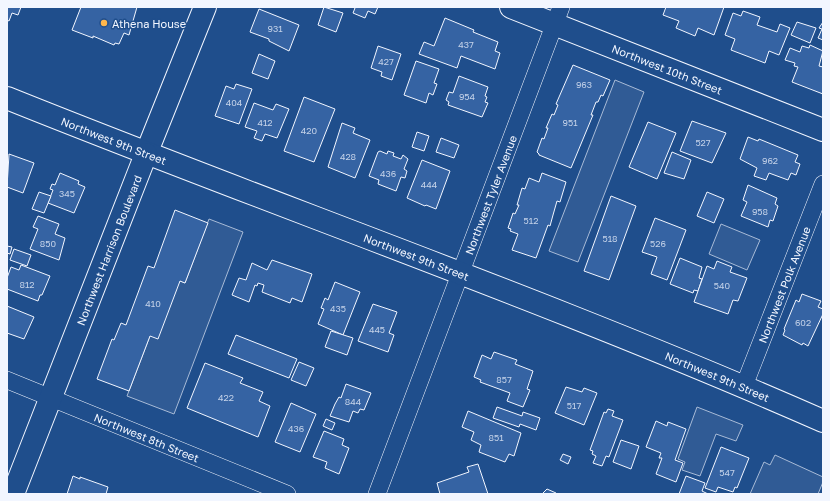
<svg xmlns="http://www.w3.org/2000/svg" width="830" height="501" font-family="'Golos Text',sans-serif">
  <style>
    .parking { fill: #305b95; stroke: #a8bbd7 }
    .building { fill: #3563a3; stroke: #f2f6ff }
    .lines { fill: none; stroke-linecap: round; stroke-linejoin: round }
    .street-casing { stroke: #f2f6ff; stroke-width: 18 }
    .secondary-casing { stroke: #f2f6ff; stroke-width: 24 }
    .primary-casing { stroke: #f2f6ff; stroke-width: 24 }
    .street { stroke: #1f4e8c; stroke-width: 17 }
    .secondary { stroke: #1f4e8c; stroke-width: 22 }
    .primary { stroke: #1f4e8c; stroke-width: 22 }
    .poi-dot { fill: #ffb74d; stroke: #1f4e8c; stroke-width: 1.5 }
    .labels { text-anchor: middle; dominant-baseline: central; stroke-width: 3; stroke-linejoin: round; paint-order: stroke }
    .number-label { font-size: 9px; fill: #c3d1e8 }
    .poi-label { font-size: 11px; fill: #f2f6ff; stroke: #1f4e8c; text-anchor: start }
    .street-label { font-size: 11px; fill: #f2f6ff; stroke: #1f4e8c }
  </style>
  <rect width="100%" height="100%" fill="#1f4e8c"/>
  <g class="parking">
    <path d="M615,80L644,92L578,262L549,251Z"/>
    <path d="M209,219L243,232L174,414L127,396L150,336L180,281L185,283Z"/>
    <path d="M721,224L760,240L747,270L709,254Z"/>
    <path d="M697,407L743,425L736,441L716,434L700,476L682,470L685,462L678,459Z"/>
    <path d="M775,455L823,477V482L818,494H750L764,462L770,465Z"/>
  </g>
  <g class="building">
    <path d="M7,7H21L18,15L12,13L9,21L7,20Z"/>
    <path d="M81,7H137L129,35L124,33L119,44L115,43L114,45L93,36V38L72,30Z"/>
    <path d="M324,7L343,13L336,32L318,25Z"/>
    <path d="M352,7H378L375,14L368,11L365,18L353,13L355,8Z"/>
    <path d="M666,7H724L714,35L698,28L695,36L676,28L679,21L663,15Z"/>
    <path d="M259,9L299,25L289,51L269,41V39L250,32Z"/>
    <path d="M743,11L760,17L757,25L777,32L780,24L790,28L779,55L769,51L765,63L731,50L735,39L725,35L733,13L741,16Z"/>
    <path d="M445,18L474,30L473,32L498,42L495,51L500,53L495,69L461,56L457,68L419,54L424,42L434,46Z"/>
    <path d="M797,22L816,28L810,43L791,35Z"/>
    <path d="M823,22V40L818,38L822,29L819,28Z"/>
    <path d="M810,45L823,51L819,66L823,67V94L792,82L798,67L794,66L795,63L785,60L790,48L800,52L802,46L809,48Z"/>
    <path d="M378,46L401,54L392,80L381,76L382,72L371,68Z"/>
    <path d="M259,54L275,61L268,79L252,73Z"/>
    <path d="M416,61L439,69L434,83L437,84L433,95L429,93L426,103L404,95Z"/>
    <path d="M573,65L610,80L603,96L601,95L598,102H596L591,115H593L571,168L539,155V154L537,152L542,138L544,139L548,128H546L552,114L554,115L558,105L556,104Z"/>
    <path d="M459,76L488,87L485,96L487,97L485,102L488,103L482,117L448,105L449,102L446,100L449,92L453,93Z"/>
    <path d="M236,84L252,89L239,124L215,116L226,86L234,89Z"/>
    <path d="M304,97L335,109L314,162L284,151Z"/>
    <path d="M254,103L273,110L276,104L289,109L277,138L265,134L262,141L254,138L257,131L245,127Z"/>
    <path d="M692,121L726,133L712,163L680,151Z"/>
    <path d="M648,122L676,133L657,179L629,167Z"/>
    <path d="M342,123L355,128L353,133L370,140L355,178L328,167Z"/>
    <path d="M417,132L429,136L424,151L412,147Z"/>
    <path d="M748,137L758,141L759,139L798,155L795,162L800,164L796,175L791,173L788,180L769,173L766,180L754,176L757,168L740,159Z"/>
    <path d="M441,138L459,145L454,158L436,152Z"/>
    <path d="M380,151L387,154L388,151L394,153L393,156L401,159L403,155L408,159L404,169L407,171L405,178L401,177L396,191L378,184L379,180L369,176L378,152Z"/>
    <path d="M672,152L691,160L684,179L664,173Z"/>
    <path d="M9,154L34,163L23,193L7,187Z"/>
    <path d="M422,160L450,171L436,209L426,205L425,206L407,198Z"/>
    <path d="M60,173L79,181L78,184L85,187L74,213L48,203L53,190L50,189L52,184L55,185Z"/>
    <path d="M542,173L566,182L560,202L557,201L553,215L550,226L548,225L536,258L512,250L518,234L510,231L511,229L508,228L513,213L515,214L519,205H517L522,188L525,189L529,178L539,182Z"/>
    <path d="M748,185L777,198L775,204L778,206L773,221L770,220L768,227L741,216L747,202L743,200Z"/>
    <path d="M39,192L51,196L44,213L32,209Z"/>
    <path d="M707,192L724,199L714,223L697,216Z"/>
    <path d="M611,196L636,206L609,280L584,271Z"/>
    <path d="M175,210L208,223L185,283L180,281L158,339L150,336L129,391L97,379L112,339L114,340L121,323L126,325L148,266L154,268Z"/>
    <path d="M38,216L59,224L55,234L65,238L59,260L30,249L38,229L33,227Z"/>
    <path d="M655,218L686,230L667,280L651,274L657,257L642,252Z"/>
    <path d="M7,246L12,247L10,254L7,253Z"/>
    <path d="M14,249L31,255L27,266L10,260Z"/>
    <path d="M680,258L702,267L699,278L702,279L698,291L694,290L693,293L670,284Z"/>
    <path d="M272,260L312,274L302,302L292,298L290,303L262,292L264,285L258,283L257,286L255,285L249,302L232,295L239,278L246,280L252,263L267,270Z"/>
    <path d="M717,261L732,267L730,272L747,278L738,301L733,300L728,314L694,302L707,266L714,269Z"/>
    <path d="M21,265L50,276L42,295H40L38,301L7,289V278L11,267L19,270Z"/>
    <path d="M335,282L360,292L343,335L318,324L324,309L321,308L325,298L328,300Z"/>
    <path d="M802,294L821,301L818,307L823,309V314L808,346L803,343L802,345L783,335L785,330L784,329L796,300L799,302Z"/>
    <path d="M373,304L397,312L389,333L394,335L388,352L358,341Z"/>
    <path d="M7,306L34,317L24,339L7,333Z"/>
    <path d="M331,331L353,338L347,355L325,347Z"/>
    <path d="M236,335L297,359L289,378L228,354Z"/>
    <path d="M494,352L517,360L515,364L533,371L527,389L530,390L523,407L507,401L510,393L480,382L481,380L474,377L482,355L491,359Z"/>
    <path d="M299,362L314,368L306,386L291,380Z"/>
    <path d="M205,363L243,378L240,383L263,392L259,401L270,406L258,437L187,408Z"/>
    <path d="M346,384L371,393L364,410L360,409L358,413L353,411L349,422L330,416L335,404L339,397L341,398Z"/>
    <path d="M566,387L582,392L584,388L597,393L584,425L555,413Z"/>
    <path d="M291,403L316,414L300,452L275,442Z"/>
    <path d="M497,407L522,416L523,412L540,418L536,430L520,424L519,427L493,418Z"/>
    <path d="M608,409L614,411L612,416L623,420L609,457L606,456L602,466L593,463L596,456L592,454L593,451L590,450L604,412L606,413Z"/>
    <path d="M468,411L521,433L514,456L509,454L505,462L479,452L481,445L471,440L474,432L462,427Z"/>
    <path d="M326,419L335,423L332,430L323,426Z"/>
    <path d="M656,421L667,426L668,422L686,429L675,460L683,463L676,482L656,474L662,458H659L661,453L646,447Z"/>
    <path d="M324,431L344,439L342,445L349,448L339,474L325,468L327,462L313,457Z"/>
    <path d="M621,440L639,446L631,469L613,462Z"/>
    <path d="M721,447L749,458L737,488L735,487L733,492L718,487L716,492L705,488Z"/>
    <path d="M563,454L571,457L568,464L560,460Z"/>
    <path d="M478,464L488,494H440L437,483L469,472L467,467Z"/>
    <path d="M73,476L80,479V477L108,487L106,494H67Z"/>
    <path d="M686,476L705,483L702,491L708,494H679Z"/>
    <path d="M547,489L556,493V494H542Z"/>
  </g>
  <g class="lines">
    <g class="street-casing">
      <g id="street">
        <path id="s1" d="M7,380L287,494"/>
        <path id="s2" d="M744,386L823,184"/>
        <path id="s3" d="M377,494L561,7"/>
      </g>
    </g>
    <g class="secondary-casing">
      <g id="secondary">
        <path id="s4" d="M511,7L823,130"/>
        <path d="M146,154L205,7"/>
      </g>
    </g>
    <g class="primary-casing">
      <g id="primary">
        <path id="s5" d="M7,98C278,207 555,303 823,421"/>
        <path id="s6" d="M13,494L146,154"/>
      </g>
    </g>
    <use href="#street" class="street"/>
    <use href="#secondary" class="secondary"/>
    <use href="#primary" class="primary"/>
  </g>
  <circle class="poi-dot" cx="104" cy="23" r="4"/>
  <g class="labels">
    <g class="number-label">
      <text x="275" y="28">931</text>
      <text x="466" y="44">437</text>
      <text x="386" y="61">427</text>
      <text x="584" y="84">963</text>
      <text x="467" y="96">954</text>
      <text x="234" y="102">404</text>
      <text x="265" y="122">412</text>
      <text x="570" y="122">951</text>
      <text x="309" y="130">420</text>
      <text x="703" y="142">527</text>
      <text x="348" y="156">428</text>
      <text x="770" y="160">962</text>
      <text x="388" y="173">436</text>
      <text x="429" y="184">444</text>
      <text x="67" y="193">345</text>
      <text x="760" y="211">958</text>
      <text x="531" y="220">512</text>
      <text x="610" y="238">518</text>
      <text x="48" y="243">850</text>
      <text x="658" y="243">526</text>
      <text x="27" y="284">812</text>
      <text x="722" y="285">540</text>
      <text x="153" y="303">410</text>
      <text x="338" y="308">435</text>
      <text x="803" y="322">602</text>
      <text x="377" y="329">445</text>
      <text x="504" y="379">857</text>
      <text x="226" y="397">422</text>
      <text x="353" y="401">844</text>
      <text x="574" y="405">517</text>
      <text x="296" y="428">436</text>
      <text x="496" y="437">851</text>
      <text x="727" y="472">547</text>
    </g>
    <g class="poi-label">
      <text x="112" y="23">Athena House</text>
    </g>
    <g class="street-label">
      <text stroke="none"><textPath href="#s4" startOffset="168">Northwest 10th Street</textPath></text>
      <text stroke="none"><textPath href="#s5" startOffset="115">Northwest 9th Street</textPath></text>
      <text stroke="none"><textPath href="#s3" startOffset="320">Northwest Tyler Avenue</textPath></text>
      <text stroke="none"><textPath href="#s6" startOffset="262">Northwest Harrison Boulevard</textPath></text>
      <text stroke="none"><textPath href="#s5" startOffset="439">Northwest 9th Street</textPath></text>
      <text stroke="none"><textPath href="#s2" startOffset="109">Northwest Polk Avenue</textPath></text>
      <text stroke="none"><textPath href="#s5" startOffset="763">Northwest 9th Street</textPath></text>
      <text stroke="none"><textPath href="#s1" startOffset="151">Northwest 8th Street</textPath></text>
    </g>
  </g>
  <rect width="830" height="501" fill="none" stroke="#f2f6ff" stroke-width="16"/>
</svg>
